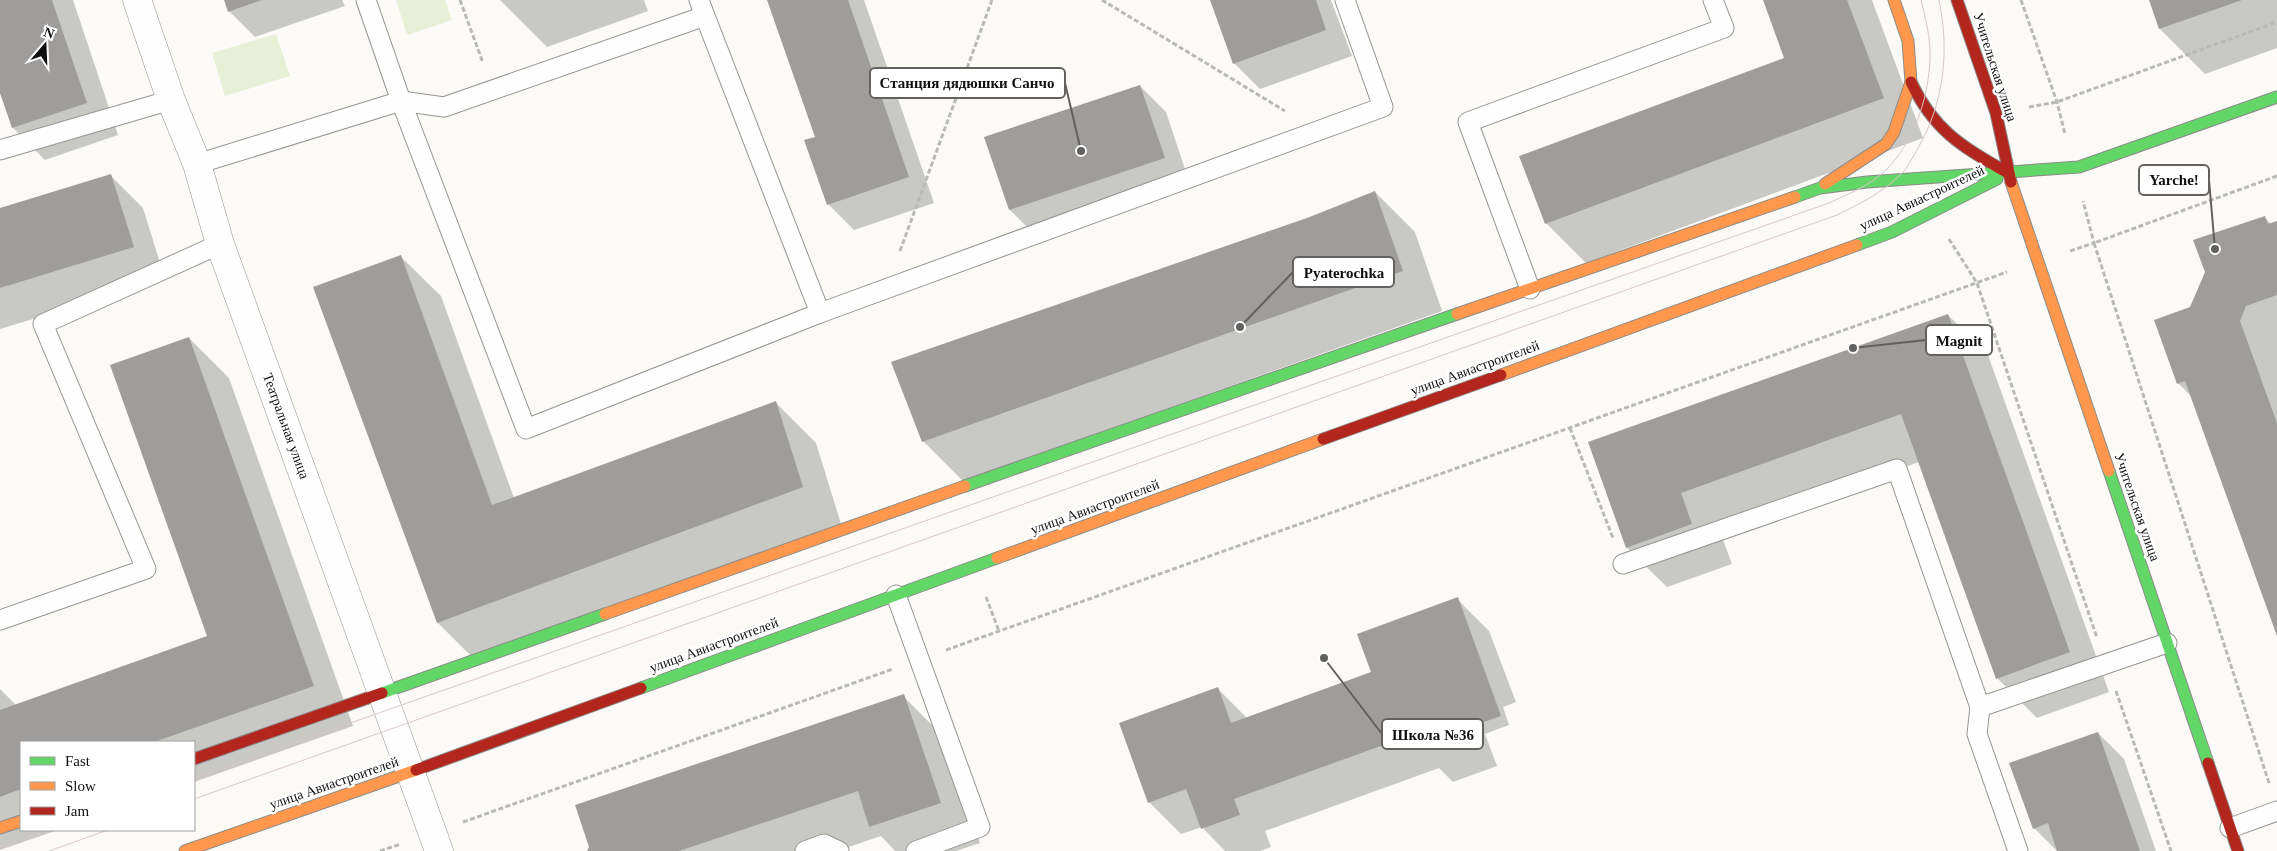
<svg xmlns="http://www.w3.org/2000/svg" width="2277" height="851" font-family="'Times New Roman',serif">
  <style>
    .green { fill: #e7f0d7 }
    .shadow { fill: #0003 }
    .building { fill: #9f9d9b }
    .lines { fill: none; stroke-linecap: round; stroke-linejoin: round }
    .lane-casing { stroke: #959593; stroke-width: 21 }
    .street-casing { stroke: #959593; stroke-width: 29 }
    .fast-casing { stroke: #8c8b8a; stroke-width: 13 }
    .slow-casing { stroke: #8c8b8a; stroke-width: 13 }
    .jam-casing { stroke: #8c8b8a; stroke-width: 13 }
    .path { stroke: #b9b9b8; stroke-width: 3; stroke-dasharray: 5 2.5; stroke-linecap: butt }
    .lane { stroke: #fefefe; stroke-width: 19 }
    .street { stroke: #fefefe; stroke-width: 28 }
    .fast { stroke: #63d668; stroke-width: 11 }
    .slow { stroke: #ff974d; stroke-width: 11 }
    .jam { stroke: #b3261e; stroke-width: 11 }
    .tram { stroke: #d7c7c8; stroke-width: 1 }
    .labels { text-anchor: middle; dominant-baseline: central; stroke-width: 5; stroke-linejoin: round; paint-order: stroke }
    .street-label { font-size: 14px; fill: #0f0f0f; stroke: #fff }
    .leader { fill: none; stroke: #626160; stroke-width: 2 }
    .callout-dot { fill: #626160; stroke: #fff; stroke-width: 2 }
    .callout { fill: #fff; stroke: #626160; stroke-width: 2 }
    .callout-label { font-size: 15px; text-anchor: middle; font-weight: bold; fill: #0f0f0f }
  </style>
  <rect width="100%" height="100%" fill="#fbfaf6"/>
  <g class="green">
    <path d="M396,0H445L452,20L407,35Z"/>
    <path d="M276,34L290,76L225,96L212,53Z"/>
  </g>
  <g class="shadow">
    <path d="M0,0H73L118,135L45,160L13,128L0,89Z"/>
    <path d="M225,0H342L345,6L255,37L229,11Z"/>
    <path d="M500,0H644L648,11L547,47Z"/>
    <path d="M769,0H864L934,203L854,230L828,204L817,138Z"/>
    <path d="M1211,0H1331L1352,56L1260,89L1234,63Z"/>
    <path d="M1764,0H1872L1923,138L1586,263L1546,223L1786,58Z"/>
    <path d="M2150,0H2277V48L2205,74L2160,29Z"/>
    <path d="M1140,86L1166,112L1190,184L1036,236L1010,210L986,137Z"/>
    <path d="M111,176L143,208L165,279L0,329V210Z"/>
    <path d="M1375,192L1415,232L1442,311L963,481L923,441L1307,219Z"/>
    <path d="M2264,217L2271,224L2277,222V633L2193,398L2178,383L2191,308Z"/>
    <path d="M401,257L441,296L514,498L776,403L816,443L842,527L478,663L438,623L315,288Z"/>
    <path d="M1948,315L1988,355L2109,692L2037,718L1997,678L1919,462L1720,532L1732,564L1667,587L1627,548L1590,443Z"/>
    <path d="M189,338L229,378L353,726L194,782V742H21V830H58L0,850V689L16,705L209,637Z"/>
    <path d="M1457,599L1489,631L1516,702L1503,707L1509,725L1485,734L1497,766L1453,782L1439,768L1265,831L1271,847L1260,851H1225L1202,827L1181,834L1149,802L1217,688L1247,718L1372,673Z"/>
    <path d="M903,696L943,736L980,843L956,851H895L881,836L837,851H588Z"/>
    <path d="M2098,733L2124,759L2156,851H2057L2034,828Z"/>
  </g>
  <g class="building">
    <path d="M0,0H52L87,103L12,128L0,93Z"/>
    <path d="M224,0H262L228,12Z"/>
    <path d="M767,0H848L909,177L827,205L804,140L815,137Z"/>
    <path d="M1210,0H1316L1326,30L1233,64Z"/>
    <path d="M1763,0H1847L1884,98L1545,224L1519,156L1784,58Z"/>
    <path d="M2149,0H2242L2159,29Z"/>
    <path d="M1140,85L1165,158L1009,210L984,137Z"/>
    <path d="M111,174L134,247L0,288V208Z"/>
    <path d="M1375,191L1403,271L922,442L891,362L1307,218Z"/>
    <path d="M2265,216L2268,224L2277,221V295L2246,306L2240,321L2277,423V636L2185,381L2177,384L2154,320L2190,307L2205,272L2193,240Z"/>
    <path d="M401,255L492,505L776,401L803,487L437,623L313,287Z"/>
    <path d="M1948,314L2070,652L1996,679L1901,414L1681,493L1692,524L1626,548L1588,442Z"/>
    <path d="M189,337L314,686L154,742H21V789L0,797V710L207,636L110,365Z"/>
    <path d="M1458,597L1501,716L1464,729L1466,734L1420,750L1414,734L1234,799L1240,815L1201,829L1186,789L1148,803L1119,723L1218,687L1231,723L1371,672L1357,634Z"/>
    <path d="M904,694L941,803L869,827L858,791L679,851H587L589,847L575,805Z"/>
    <path d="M2098,732L2140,851H2057L2048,823L2033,829L2009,763Z"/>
  </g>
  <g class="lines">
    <g class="lane-casing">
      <g id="lane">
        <path d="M366,0L401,101L526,429L820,313L705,16"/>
        <path d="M0,150L171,100"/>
        <path d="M197,164L401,101L444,107L705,16L699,0"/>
        <path d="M1530,289L1468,122L1724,28L1713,0"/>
        <path d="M820,313L1383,107L1345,0"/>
        <path d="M1623,564L1897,469L1980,707L2167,643"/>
        <path d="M896,595L980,827L916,851"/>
        <path d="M0,620L146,569L43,324L220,244"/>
        <path d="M1980,707L1977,734L2018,851"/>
        <path d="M2230,828L2277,811"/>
        <path d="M805,851L824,844L839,851"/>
      </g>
    </g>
    <g class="street-casing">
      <path id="street" d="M137,0L171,100L197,164L220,244L439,851"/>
    </g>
    <g class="fast-casing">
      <g id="fast">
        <path d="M1795,197L1820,188L1867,182L2079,167L2277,97"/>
        <path d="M1857,245L1892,232L1997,179"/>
        <path d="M2109,471L2208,763"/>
        <path d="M965,486L1457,314"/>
        <path d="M641,688L997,558"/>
        <path d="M382,693L605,614"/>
      </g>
    </g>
    <g class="slow-casing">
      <g id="slow">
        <path d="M2011,182L2109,471"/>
        <path d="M1825,184L1886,144L1894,132L1911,82L1908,41L1894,0"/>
        <path d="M1457,314L1795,197"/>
        <path d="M1501,375L1857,245"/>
        <path d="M997,558L1323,439"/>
        <path d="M605,614L965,486"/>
        <path d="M0,828L21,821"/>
        <path d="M185,851L416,770"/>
      </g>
    </g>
    <g class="jam-casing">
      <g id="jam">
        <path d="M1957,0L1996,113L2011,182"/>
        <path d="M1911,82C1934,131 1963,147 2008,173"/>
        <path d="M1323,439L1501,375"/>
        <path d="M194,759L382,693"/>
        <path d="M2208,763L2238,851"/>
        <path d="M416,770L641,688"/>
      </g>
    </g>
    <g class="path">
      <path d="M460,0L483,63"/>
      <path d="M1102,0L1285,111"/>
      <path d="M2021,0L2057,102L2065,134"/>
      <path d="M2029,107L2057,102L2277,22"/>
      <path d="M1949,239L1977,283L2097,638"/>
      <path d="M900,251L992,0"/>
      <path d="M2070,251L2094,243L2083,201"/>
      <path d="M1570,428L1613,538"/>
      <path d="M986,597L999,631"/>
      <path d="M946,650L2007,272"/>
      <path d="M2116,691L2171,851"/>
      <path d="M2269,783L2094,243L2277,176"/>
      <path d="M463,822L893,669"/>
      <path d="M380,851L401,844"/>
    </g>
    <use href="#lane" class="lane"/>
    <use href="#street" class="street"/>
    <use href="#fast" class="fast"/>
    <use href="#slow" class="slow"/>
    <use href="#jam" class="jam"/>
    <g class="tram">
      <path d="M194,778L1829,203C1848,194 1869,186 1885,171C1916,141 1931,91 1930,49C1929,32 1925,16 1921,0"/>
      <path d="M194,799L1837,215C1860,204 1887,190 1904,171C1911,162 1916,151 1922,141C1945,96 1949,49 1939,0"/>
      <path d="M0,847L49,830"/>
      <path d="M49,851L108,830"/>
    </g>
  </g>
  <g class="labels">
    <g class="street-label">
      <text transform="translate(1995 67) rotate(72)">Учительская улица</text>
      <text transform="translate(1922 198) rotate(-25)">улица Авиастроителей</text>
      <text transform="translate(1475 368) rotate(-20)">улица Авиастроителей</text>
      <text transform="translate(286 426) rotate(70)">Театральная улица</text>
      <text transform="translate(1095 507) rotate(-20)">улица Авиастроителей</text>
      <text transform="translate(2137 507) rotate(71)">Учительская улица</text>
      <text transform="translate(714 645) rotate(-20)">улица Авиастроителей</text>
      <text transform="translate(334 783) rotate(-19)">улица Авиастроителей</text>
    </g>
  </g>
  <path class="leader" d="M1081 151L1065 83M2215 249L2209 180M1240 327L1293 272M1853 348L1926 340M1324 658L1382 734"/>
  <g class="callout-dot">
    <circle cx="1081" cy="151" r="5"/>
    <circle cx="2215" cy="249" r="5"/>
    <circle cx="1240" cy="327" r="5"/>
    <circle cx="1853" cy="348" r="5"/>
    <circle cx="1324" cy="658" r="5"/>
  </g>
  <g class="callout">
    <rect x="870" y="68" width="195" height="30" rx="5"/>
    <rect x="2139" y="165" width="70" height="30" rx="5"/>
    <rect x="1293" y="257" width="101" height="30" rx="5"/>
    <rect x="1926" y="325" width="66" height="30" rx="5"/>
    <rect x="1382" y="719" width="101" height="30" rx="5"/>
  </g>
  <g class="callout-label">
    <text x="967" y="88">Станция дядюшки Санчо</text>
    <text x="2174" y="185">Yarche!</text>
    <text x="1344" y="278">Pyaterochka</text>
    <text x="1959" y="346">Magnit</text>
    <text x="1433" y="740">Школа №36</text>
  </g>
  <rect x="20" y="741" width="175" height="90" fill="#ffffff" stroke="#9f9f9f"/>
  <rect x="30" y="757" width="25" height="8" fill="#63d668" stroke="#9f9f9f"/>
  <text x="65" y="766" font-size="15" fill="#0f0f0f">Fast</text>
  <rect x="30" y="782" width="25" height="8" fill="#ff974d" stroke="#9f9f9f"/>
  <text x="65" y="791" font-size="15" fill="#0f0f0f">Slow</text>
  <rect x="30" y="807" width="25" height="8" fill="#b3261e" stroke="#9f9f9f"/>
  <text x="65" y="816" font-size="15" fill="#0f0f0f">Jam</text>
  <g transform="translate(45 45) rotate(19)" stroke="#ffffff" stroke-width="4" paint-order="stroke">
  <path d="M0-4L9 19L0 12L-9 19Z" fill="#0f0f0f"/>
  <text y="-8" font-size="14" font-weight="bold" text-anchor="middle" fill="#0f0f0f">N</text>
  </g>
</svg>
